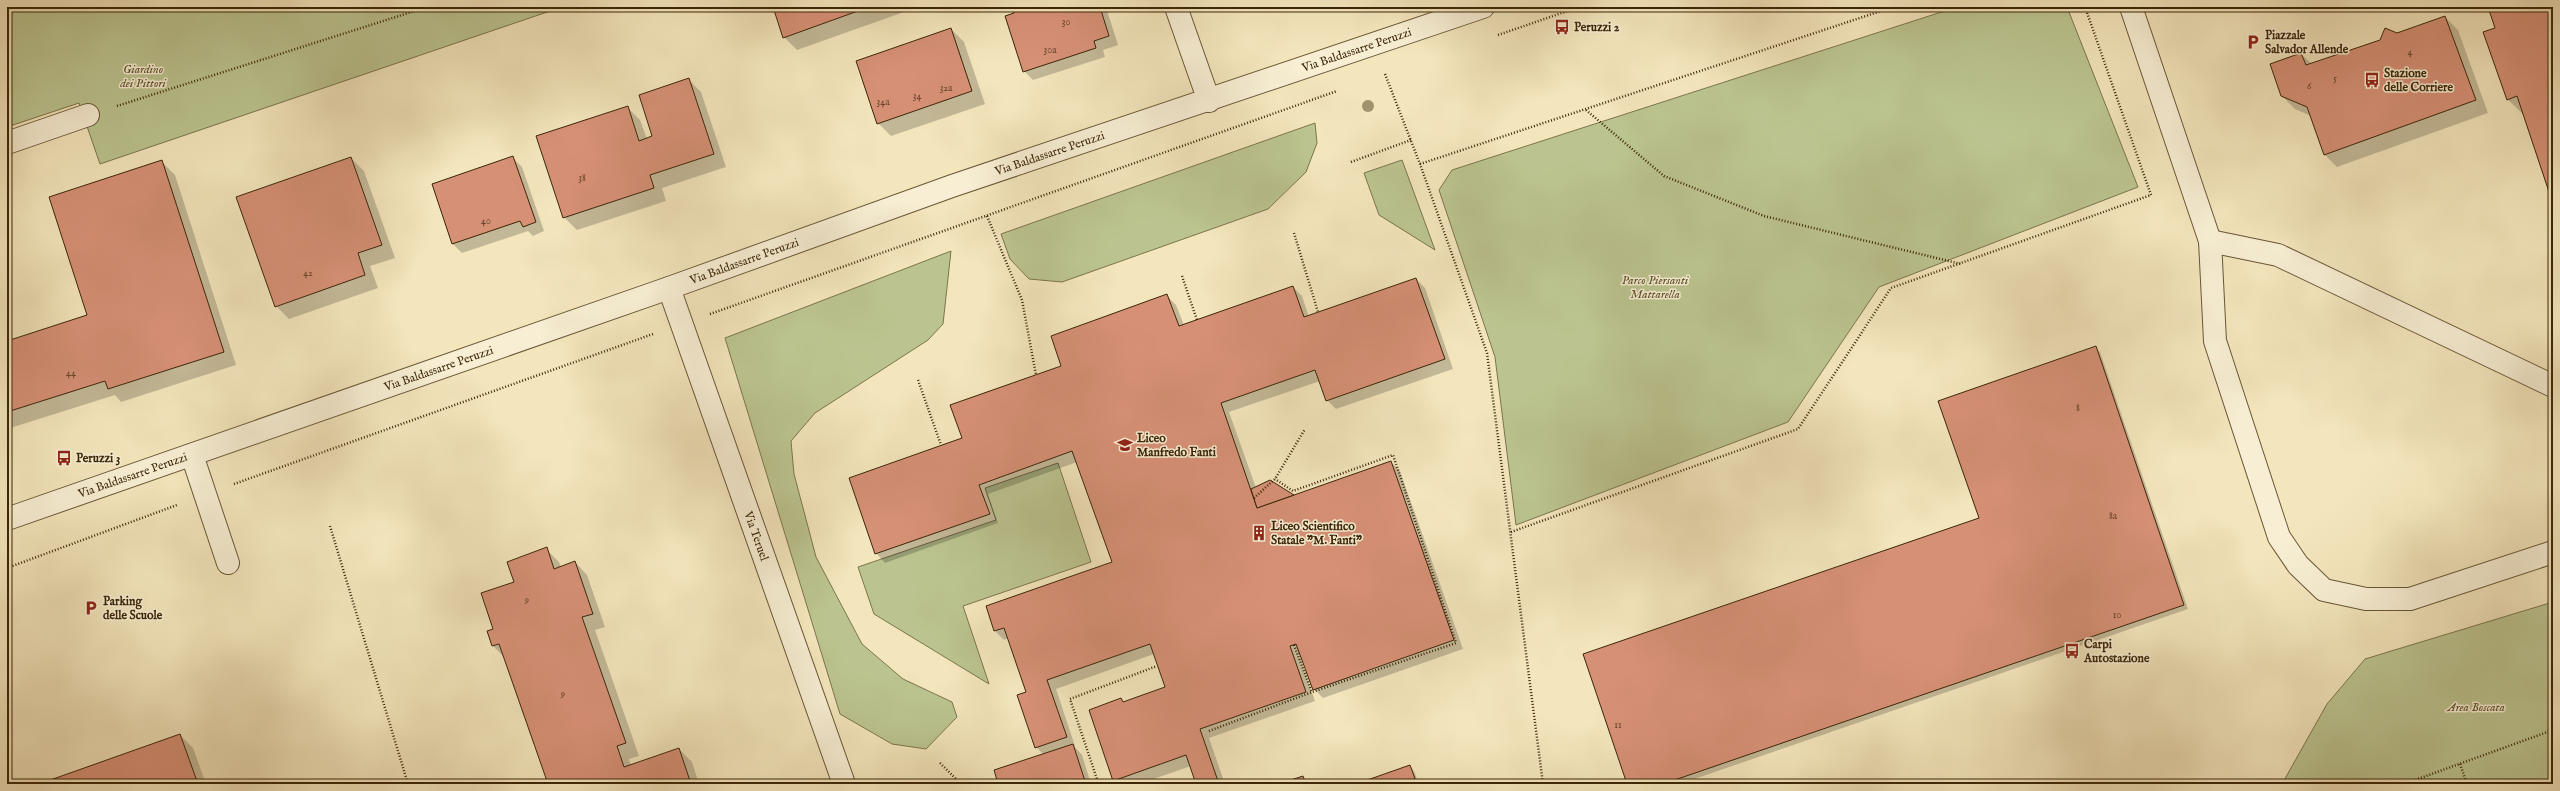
<svg xmlns="http://www.w3.org/2000/svg" width="2560" height="791" font-family="'IM FELL English',serif">
  <style>
    .green { fill: #bbc490; stroke: #7b754c }
    .shadow { fill: #0003 }
    .building { fill: #d69076; stroke: #3b2608 }
    .lines { fill: none; stroke-linecap: round; stroke-linejoin: round }
    .minor-casing { stroke: #695635; stroke-width: 24 }
    .path { stroke: #3b2608; stroke-width: 2.5; stroke-dasharray: 1 2; stroke-linecap: butt }
    .minor { stroke: #f7eed3; stroke-width: 22 }
    .tree { fill: #9f926c }
    .labels { text-anchor: middle; dominant-baseline: central; stroke-width: 3; stroke-linejoin: round; paint-order: stroke }
    .number-label { font-size: 10px; fill: #624024 }
    .poi-label { font-size: 12px; font-weight: bold; fill: #3b2608; stroke: #f7eed3; text-anchor: start }
    .street-label { font-size: 12px; fill: #3b2608; stroke: #f7eed3 }
    .park-label { font-size: 12px; font-style: italic; fill: #5b4e2a; stroke: #f7eed3 }
  </style>
  <rect width="100%" height="100%" fill="#f3e5bc"/>
  <filter id="stains"><feTurbulence type="fractalNoise" baseFrequency=".005" numOctaves="4"/><feColorMatrix values="0 0 0 0 .2 0 0 0 0 .09 0 0 0 0 .02 0 0 0 .5 -.17"/></filter>
  <radialGradient id="worn" r=".72"><stop offset=".6" stop-color="#630" stop-opacity="0"/><stop offset="1" stop-color="#630" stop-opacity=".3"/></radialGradient>
  <g class="green">
    <path d="M7,7H562L100,164L79,103L7,127Z"/>
    <path d="M1957,7H2067L2138,187L1879,287L1788,422L1516,525L1495,357L1439,190L1452,170Z"/>
    <path d="M1315,123L1317,143L1306,172L1268,209L1062,282L1029,279L1010,259L1001,234Z"/>
    <path d="M1402,160L1435,250L1379,215L1364,173Z"/>
    <path d="M951,251L943,324L928,340L815,413L791,441L794,474L816,557L862,644L903,679L952,702L957,717L926,749L892,744L840,714L725,338Z"/>
    <path d="M1058,463L1091,562L963,606L989,684L874,614L858,567L996,520L985,488Z"/>
    <path d="M2553,602V784H2282L2327,704L2365,659Z"/>
  </g>
  <g class="shadow">
    <path d="M774,7H903L904,12L797,50L784,37Z"/>
    <path d="M1016,7H1106L1118,45L1103,50L1105,57L1033,80L1024,71Z"/>
    <path d="M2489,7H2553V200L2524,115L2507,99L2497,29Z"/>
    <path d="M2445,17L2458,30L2488,113L2337,167L2324,154L2311,116L2295,109L2281,95L2301,54L2312,64Z"/>
    <path d="M951,29L964,42L985,104L891,136L878,123Z"/>
    <path d="M688,79L701,92L726,167L662,188L666,201L577,230L564,217L627,107L640,120L647,139L654,137Z"/>
    <path d="M351,158L364,171L395,258L370,266L378,288L289,319L276,306Z"/>
    <path d="M513,158L522,167L544,231L533,236L528,231L462,253L453,244L433,185Z"/>
    <path d="M162,162L175,175L236,365L121,402L115,395L7,429V342L88,316Z"/>
    <path d="M1416,279L1425,288L1453,369L1336,409L1327,400L1320,381L1229,412L1256,488L1270,481L1294,496L1391,462L1400,471L1463,649L1323,698L1314,689L1301,654L1299,655L1315,701L1209,738L1225,784H1197L1191,766L1139,784H1118L1114,781L1121,699L1124,703L1166,687L1154,654L1056,689L1075,746H1074L1082,755L1091,784H999L1044,755L1036,747L1027,693L1008,638L1004,640L995,631L1113,562L1077,462L988,494L998,523L885,563L876,553L963,439L1167,296L1176,305L1184,325L1293,287L1302,296L1309,317Z"/>
    <path d="M2095,347L2100,352L2188,609L1680,784H1628L1980,519Z"/>
    <path d="M546,549L559,562L561,567L575,562L587,575L605,627L595,630L639,756L629,759L631,766L679,749L692,762L699,784H549L504,657L493,646L495,629L515,582Z"/>
    <path d="M180,735L193,748L206,784H42Z"/>
    <path d="M1410,767L1414,771L1419,784H1359Z"/>
    <path d="M1303,777L1308,784H1282Z"/>
  </g>
  <g class="building">
    <path d="M773,7H869L783,38Z"/>
    <path d="M1012,7H1100L1109,36L1094,41L1096,48L1023,72L1005,16L1014,13Z"/>
    <path d="M2488,7H2553V204L2517,96L2507,100L2483,32L2495,28Z"/>
    <path d="M2445,16L2476,100L2324,155L2307,107L2281,96L2270,64L2301,53L2306,65L2380,40L2385,28L2397,33Z"/>
    <path d="M951,28L972,91L877,124L856,61Z"/>
    <path d="M689,78L714,154L650,175L654,188L563,218L536,136L628,106L639,141L652,136L639,95Z"/>
    <path d="M513,156L536,222L523,227L520,221L452,244L432,184Z"/>
    <path d="M351,157L382,245L358,253L365,275L275,307L236,197Z"/>
    <path d="M162,160L224,352L108,389L105,381L7,412V341L87,315L49,197Z"/>
    <path d="M1416,278L1445,359L1326,401L1315,370L1221,403L1257,508L1391,461L1454,640L1313,690L1296,644L1290,646L1306,692L1200,729L1219,784H1196L1186,755L1113,781L1089,710L1121,698L1123,702L1165,687L1150,644L1047,680L1067,737L1035,748L1017,695L1026,692L1004,628L994,631L986,606L1112,562L1072,451L979,485L990,514L875,554L849,478L962,438L950,405L1061,366L1051,336L1167,294L1179,326L1293,286L1304,317Z"/>
    <path d="M2096,346L2184,605L1663,784H1627L1583,654L1979,518L1938,401Z"/>
    <path d="M1270,480L1294,495L1257,508L1251,489Z"/>
    <path d="M547,547L554,569L575,561L593,614L582,617L626,743L617,746L624,767L679,748L691,784H548L499,644L492,646L487,631L493,629L481,593L514,582L507,562Z"/>
    <path d="M180,734L198,784H39Z"/>
    <path d="M1073,744L1085,781L1076,784H998L994,770Z"/>
    <path d="M1410,765L1417,784H1356Z"/>
    <path d="M1303,776L1306,784H1279Z"/>
  </g>
  <g class="lines">
    <g class="minor-casing">
      <g id="minor">
        <path d="M1176,7L1209,101"/>
        <path d="M2131,7L2210,241L2215,341L2279,537L2298,565L2324,590L2366,599H2410L2553,552"/>
        <path d="M7,143L88,115"/>
        <path d="M2210,241L2278,255L2553,386"/>
        <path id="s1" d="M669,288L844,784"/>
        <path d="M192,455L228,563"/>
        <path id="s2" d="M7,519L669,288L952,186L1483,7"/>
      </g>
    </g>
    <g class="path">
      <path d="M1498,35L1579,7"/>
      <path d="M1385,74L1420,164L1487,353L1543,784"/>
      <path d="M117,106L427,7"/>
      <path d="M1586,110L1664,176L1764,216L1961,264"/>
      <path d="M1351,162L1411,140"/>
      <path d="M1420,164L1893,7"/>
      <path d="M987,216L1022,300L1036,375"/>
      <path d="M1294,233L1318,312"/>
      <path d="M1182,276L1197,320"/>
      <path d="M710,314L1337,91"/>
      <path d="M918,380L941,445"/>
      <path d="M234,484L653,334"/>
      <path d="M1254,498L1275,479L1305,429"/>
      <path d="M330,526L408,784"/>
      <path d="M1511,532L1798,429L1891,288L2151,195L2085,7"/>
      <path d="M7,568L177,505"/>
      <path d="M1294,645L1312,692"/>
      <path d="M1209,731L1312,692L1456,643L1393,455L1293,491L1275,479"/>
      <path d="M940,763L961,784"/>
      <path d="M2460,764L2467,784"/>
      <path d="M1093,784L1098,782L1070,699L1157,666"/>
      <path d="M2404,784L2553,730"/>
    </g>
    <use href="#minor" class="minor"/>
  </g>
  <circle class="tree" cx="1368" cy="106" r="6"/>
  <defs>
    <g id="bus-bare" transform="scale(1.2)"><path d="M-5-6H5V4H4V6H2V4H-2V6H-4V4H-5ZM-3.5-4V0h7V-4ZM-3.5 1.2v1.5H-2V1.2ZM2 1.2v1.5H3.5V1.2Z" fill="#8f2418" stroke="#f7eed3" stroke-width="2.5" paint-order="stroke"/></g>
    <g id="parking-bare" transform="scale(1.2)"><path d="M-3.5-5.5H1a3.5 3.5 0 0 1 0 7H-1V5.5H-3.5ZM-1-3.4V-.6H.8a1.4 1.4 0 0 0 0-2.8Z" fill="#8f2418" stroke="#f7eed3" stroke-width="2.5" paint-order="stroke"/></g>
    <g id="school-bare" transform="scale(1.2)"><path d="M0-5L7-2L0 1L-7-2ZM-4 1L0 2.5L4 1V4Q0 6-4 4Z" fill="#8f2418" stroke="#f7eed3" stroke-width="2.5" paint-order="stroke"/></g>
    <g id="building-bare" transform="scale(1.2)"><path d="M-4-6H4V6H1V3H-1V6H-4ZM-2.5-4.3h1.7v1.8h-1.7ZM.8-4.3h1.7v1.8H.8ZM-2.5-1h1.7V.8h-1.7ZM.8-1h1.7V.8H.8Z" fill="#8f2418" stroke="#f7eed3" stroke-width="2.5" paint-order="stroke"/></g>
  </defs>
  <g fill-rule="evenodd">
    <use href="#bus-bare" x="1562" y="27"/>
    <use href="#parking-bare" x="2253" y="42"/>
    <use href="#bus-bare" x="2372" y="80"/>
    <use href="#school-bare" x="1125" y="445"/>
    <use href="#bus-bare" x="64" y="458"/>
    <use href="#building-bare" x="1259" y="533"/>
    <use href="#parking-bare" x="91" y="608"/>
    <use href="#bus-bare" x="2072" y="651"/>
  </g>
  <g class="labels">
    <g class="number-label">
      <text x="1066" y="22">30</text>
      <text x="1050" y="50">30a</text>
      <text x="2410" y="52">4</text>
      <text x="2335" y="78">5</text>
      <text x="2309" y="86">6</text>
      <text x="946" y="88">32a</text>
      <text x="917" y="96">34</text>
      <text x="883" y="102">34a</text>
      <text x="582" y="178">38</text>
      <text x="486" y="221">40</text>
      <text x="308" y="273">42</text>
      <text x="71" y="373">44</text>
      <text x="2078" y="408">8</text>
      <text x="2113" y="516">8a</text>
      <text x="527" y="600">9</text>
      <text x="2117" y="615">10</text>
      <text x="563" y="694">9</text>
      <text x="1618" y="725">11</text>
    </g>
    <g class="poi-label">
      <text x="1574" y="27">Peruzzi 2</text>
      <text x="2265" y="35">Piazzale<tspan x="2265" dy="14">Salvador Allende</tspan></text>
      <text x="2384" y="73">Stazione<tspan x="2384" dy="14">delle Corriere</tspan></text>
      <text x="1137" y="438">Liceo<tspan x="1137" dy="14">Manfredo Fanti</tspan></text>
      <text x="76" y="458">Peruzzi 3</text>
      <text x="1271" y="526">Liceo Scientifico<tspan x="1271" dy="14">Statale "M. Fanti"</tspan></text>
      <text x="103" y="601">Parking<tspan x="103" dy="14">delle Scuole</tspan></text>
      <text x="2084" y="644">Carpi<tspan x="2084" dy="14">Autostazione</tspan></text>
    </g>
    <g class="street-label">
      <text stroke="none"><textPath href="#s2" startOffset="1429">Via Baldassarre Peruzzi</textPath></text>
      <text stroke="none"><textPath href="#s2" startOffset="1105">Via Baldassarre Peruzzi</textPath></text>
      <text stroke="none"><textPath href="#s2" startOffset="781">Via Baldassarre Peruzzi</textPath></text>
      <text stroke="none"><textPath href="#s2" startOffset="457">Via Baldassarre Peruzzi</textPath></text>
      <text stroke="none"><textPath href="#s2" startOffset="133">Via Baldassarre Peruzzi</textPath></text>
      <text stroke="none"><textPath href="#s1" startOffset="263">Via Teruel</textPath></text>
    </g>
    <g class="park-label">
      <text x="143" y="69">Giardino<tspan x="143" dy="14">dei Pittori</tspan></text>
      <text x="1655" y="280">Parco Piersanti<tspan x="1655" dy="14">Mattarella</tspan></text>
      <text x="2476" y="707">Area Boscata</text>
    </g>
  </g>
  <rect width="2560" height="791" fill="none" stroke="#f3e5bc" stroke-width="24"/>
  <rect x="8" y="8" width="2544" height="775" fill="none" stroke="#3b2608" stroke-width="2"/>
  <rect x="12" y="12" width="2536" height="767" fill="none" stroke="#3b2608"/>
  <rect width="100%" height="100%" filter="url(#stains)"/>
  <rect width="100%" height="100%" fill="url(#worn)"/>
</svg>
